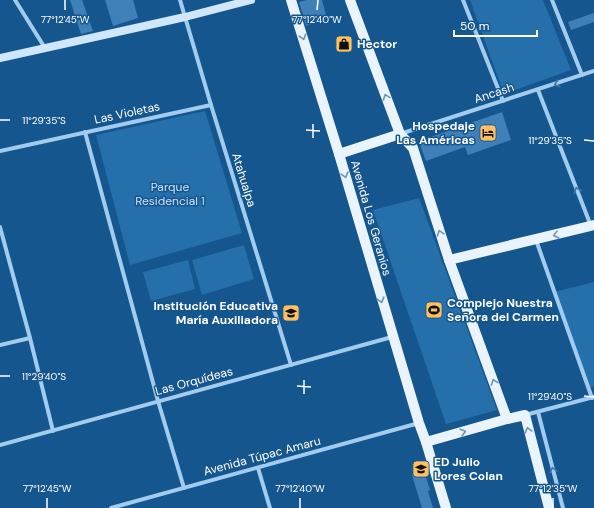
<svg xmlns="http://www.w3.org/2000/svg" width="594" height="508" font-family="'DM Sans',sans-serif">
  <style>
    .green { fill: #256fab }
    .building { fill: #3e80b7 }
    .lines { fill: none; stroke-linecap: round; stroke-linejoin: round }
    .street { stroke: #a1ccf0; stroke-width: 4 }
    .secondary { stroke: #cfe6fb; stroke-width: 8 }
    .primary { stroke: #eaf4ff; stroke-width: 10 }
    .oneway { stroke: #6a95bb }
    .oneway2 { stroke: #3f79ab }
    .ticks { fill: none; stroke: #fff; stroke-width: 1.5 }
    .labels { text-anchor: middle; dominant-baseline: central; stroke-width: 3; stroke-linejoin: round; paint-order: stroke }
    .poi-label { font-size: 12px; font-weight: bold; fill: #fff; stroke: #15568e; text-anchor: start }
    .street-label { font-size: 12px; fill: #fff; stroke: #15568e }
    .park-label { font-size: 12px; fill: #c7e4fb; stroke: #15568e }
    .ticks-label { font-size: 10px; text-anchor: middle; fill: #fff; stroke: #15568e; stroke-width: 3; stroke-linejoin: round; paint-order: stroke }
  </style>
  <rect width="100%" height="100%" fill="#15568e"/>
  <g class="green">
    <path d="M470,0H543L571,70L504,94Z"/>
    <path d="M205,111L242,233L130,265L96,135Z"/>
    <path d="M419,198L497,410L446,424L373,210Z"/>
    <path d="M244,245L254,279L202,295L192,260Z"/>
    <path d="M188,260L195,289L151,301L143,272Z"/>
    <path d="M594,282V386L589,388L554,292Z"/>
  </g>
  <g class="building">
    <path d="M70,0H82L93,31L81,34Z"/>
    <path d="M105,0H133L138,18L113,26Z"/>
    <path d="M307,0H322L327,19L306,26L299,2Z"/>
    <path d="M594,13V22L571,30L568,22Z"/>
    <path d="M502,112L511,140L468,155L465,147L426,161L420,145L422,140Z"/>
    <path d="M421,461L430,490L428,491L433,508H422L412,475Z"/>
  </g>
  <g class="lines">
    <g class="street">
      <path d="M15,0L45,48"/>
      <path d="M180,0L211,105L291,365"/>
      <path d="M463,0L503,101"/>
      <path d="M552,0L582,75"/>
      <path d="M538,90L591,226"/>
      <path d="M85,132L158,401L184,488"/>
      <path d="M400,134L594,71"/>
      <path d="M0,151L211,105"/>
      <path d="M0,227L30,338L53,431"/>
      <path d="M536,240L592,398"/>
      <path d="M0,345L30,338"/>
      <path d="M538,412L563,508"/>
      <path d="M525,415L594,397"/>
      <path d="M0,445L392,337"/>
      <path d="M258,468L270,508"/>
      <path d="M111,508L419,423"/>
    </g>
    <path class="secondary" d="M0,58L185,17L251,0"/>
    <g class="primary">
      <path d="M291,0L339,154L419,423L426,442L446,508"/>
      <path d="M350,0L400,134L413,148L449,260L507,419"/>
      <path d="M339,154L400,134"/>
      <path d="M449,260L594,225"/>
      <path d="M426,442L507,419L525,415L549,508"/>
    </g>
  </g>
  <defs><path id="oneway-chevron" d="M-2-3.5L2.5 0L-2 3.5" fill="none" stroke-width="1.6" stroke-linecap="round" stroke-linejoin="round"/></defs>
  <g class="oneway">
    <use href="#oneway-chevron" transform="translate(303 37) rotate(73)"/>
    <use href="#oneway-chevron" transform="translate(386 97) rotate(-110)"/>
    <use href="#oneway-chevron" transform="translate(345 175) rotate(74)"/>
    <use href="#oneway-chevron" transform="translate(440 233) rotate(-108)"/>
    <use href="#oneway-chevron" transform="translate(556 235) rotate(166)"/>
    <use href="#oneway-chevron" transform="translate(381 300) rotate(74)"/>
    <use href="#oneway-chevron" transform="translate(494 382) rotate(-110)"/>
    <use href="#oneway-chevron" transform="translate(528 430) rotate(-105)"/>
    <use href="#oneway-chevron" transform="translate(463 432) rotate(-16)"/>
  </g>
  <g class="oneway2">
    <use href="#oneway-chevron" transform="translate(557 84) rotate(162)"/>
    <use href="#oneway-chevron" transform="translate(577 190) rotate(-111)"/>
    <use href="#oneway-chevron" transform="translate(553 470) rotate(-104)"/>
  </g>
  <path class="ticks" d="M65,10V0M317,10L318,0M0,120H10M306,130L320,131M313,138V124M584,140L594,141M0,376H10M297,386L311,387M304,394V380M584,396L594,397M47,508V498M300,508V498M553,508V498"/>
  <defs>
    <g id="shop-square" transform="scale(0.9)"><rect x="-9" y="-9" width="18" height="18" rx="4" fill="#ffc160" stroke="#15568e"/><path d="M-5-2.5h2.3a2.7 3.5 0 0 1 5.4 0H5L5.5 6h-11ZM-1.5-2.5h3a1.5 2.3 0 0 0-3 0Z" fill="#111"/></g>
    <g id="hotel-square" transform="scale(0.9)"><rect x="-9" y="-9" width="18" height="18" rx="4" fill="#ffc160" stroke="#15568e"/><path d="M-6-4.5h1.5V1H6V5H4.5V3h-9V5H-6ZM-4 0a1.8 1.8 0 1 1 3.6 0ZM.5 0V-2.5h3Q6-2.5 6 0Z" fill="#111"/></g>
    <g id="stadium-square" transform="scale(0.9)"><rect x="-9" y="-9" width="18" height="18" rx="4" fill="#ffc160" stroke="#15568e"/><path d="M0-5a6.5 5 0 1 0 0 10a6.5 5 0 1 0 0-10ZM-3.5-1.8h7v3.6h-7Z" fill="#111"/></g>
    <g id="school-square" transform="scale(0.9)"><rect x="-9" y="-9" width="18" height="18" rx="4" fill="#ffc160" stroke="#15568e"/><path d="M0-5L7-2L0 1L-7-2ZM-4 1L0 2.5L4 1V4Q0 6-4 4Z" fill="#111"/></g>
  </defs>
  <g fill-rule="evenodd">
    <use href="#shop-square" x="344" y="44"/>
    <use href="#hotel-square" x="488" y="133"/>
    <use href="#stadium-square" x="434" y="310"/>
    <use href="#school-square" x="291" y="313"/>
    <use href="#school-square" x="421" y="469"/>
  </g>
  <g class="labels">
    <g class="poi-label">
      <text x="357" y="44">Hector</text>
      <text x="475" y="126" text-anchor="end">Hospedaje<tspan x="475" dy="14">Las Américas</tspan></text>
      <text x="447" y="303">Complejo Nuestra<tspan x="447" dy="14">Señora del Carmen</tspan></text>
      <text x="278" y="306" text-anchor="end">Institución Educativa<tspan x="278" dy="14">María Auxiliadora</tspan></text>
      <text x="434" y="462">ED Julio<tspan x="434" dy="14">Lores Colan</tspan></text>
    </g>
    <g class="street-label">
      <text transform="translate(494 93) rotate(-18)">Ancash</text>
      <text transform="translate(127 113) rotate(-12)">Las Violetas</text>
      <text transform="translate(244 180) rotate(73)">Atahualpa</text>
      <text transform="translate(371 218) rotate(74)">Avenida Los Geranios</text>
      <text transform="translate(194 381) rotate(-15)">Las Orquídeas</text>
      <text transform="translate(262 456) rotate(-15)">Avenida Túpac Amaru</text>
    </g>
    <g class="park-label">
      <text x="170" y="187">Parque<tspan x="170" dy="14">Residencial 1</tspan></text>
    </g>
  </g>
  <g class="ticks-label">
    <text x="65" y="23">77°12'45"W</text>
    <text x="317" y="23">77°12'40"W</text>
    <text x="44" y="124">11°29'35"S</text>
    <text x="550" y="144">11°29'35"S</text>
    <text x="44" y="380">11°29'40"S</text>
    <text x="550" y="400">11°29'40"S</text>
    <text x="47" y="492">77°12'45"W</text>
    <text x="300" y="492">77°12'40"W</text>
    <text x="553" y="492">77°12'35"W</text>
  </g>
  <path d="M454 30v6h83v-6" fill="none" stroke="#ffffff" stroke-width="2"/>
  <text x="460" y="30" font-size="12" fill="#ffffff" stroke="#15568e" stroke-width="3" paint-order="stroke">50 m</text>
</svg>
